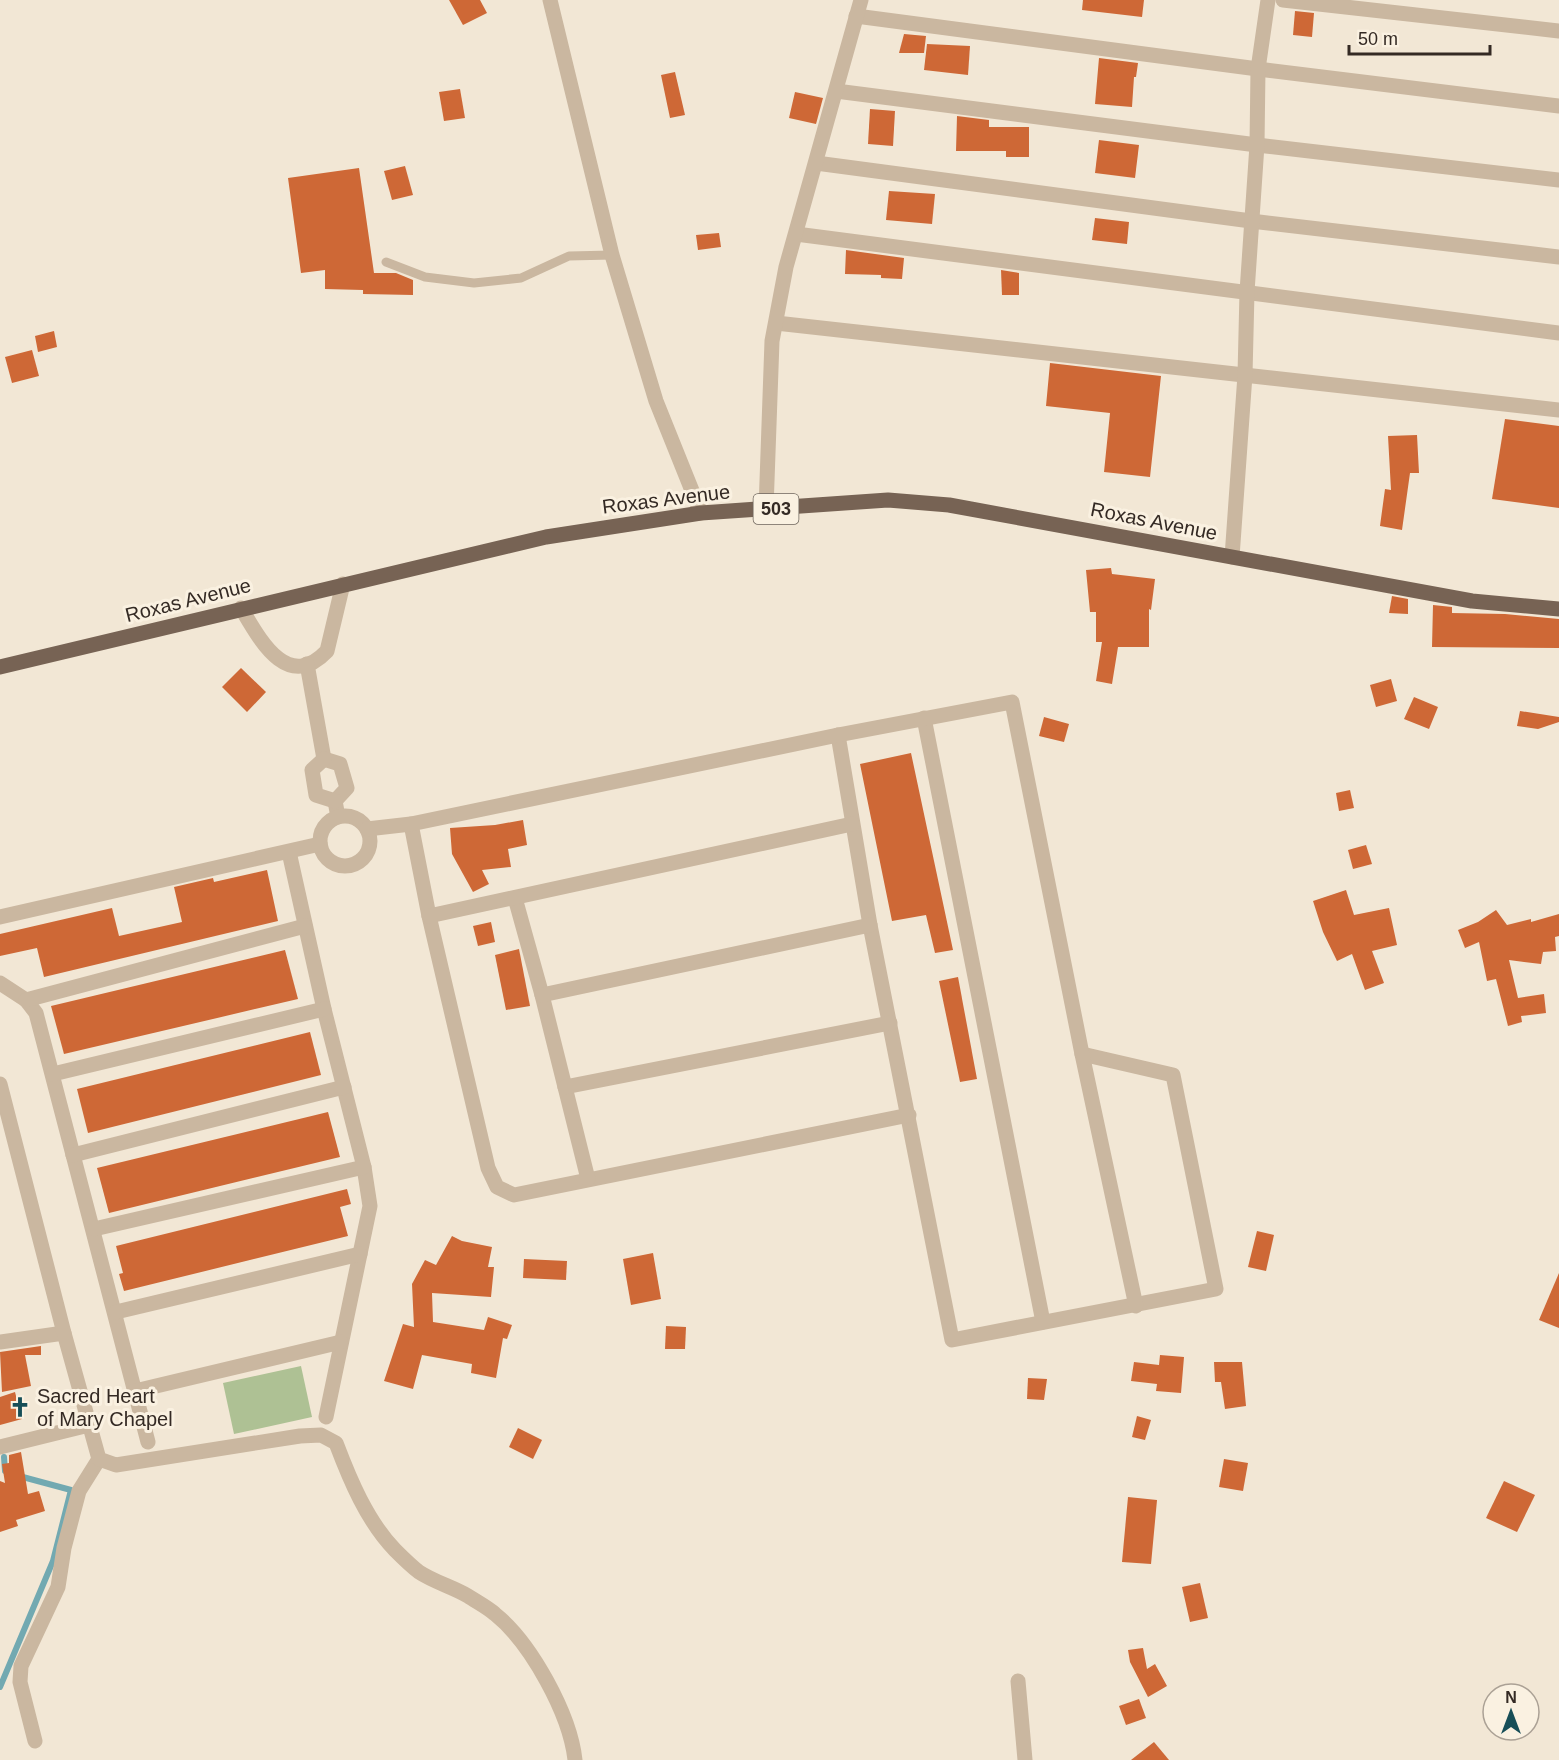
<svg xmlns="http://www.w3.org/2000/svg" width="1559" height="1760" font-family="Arial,sans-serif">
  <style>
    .green { fill: #aec194 }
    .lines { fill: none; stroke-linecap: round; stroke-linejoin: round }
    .stream { stroke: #72a9b1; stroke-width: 6 }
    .building { fill: #ce6836 }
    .service { stroke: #cab7a0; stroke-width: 9 }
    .minor { stroke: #cab7a0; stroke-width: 15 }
    .tertiary { stroke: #cab7a0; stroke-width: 15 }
    .primary { stroke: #776354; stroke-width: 15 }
    .labels { text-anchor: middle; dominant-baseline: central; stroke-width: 6; stroke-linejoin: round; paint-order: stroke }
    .shield { fill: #faf1e1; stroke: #6f665d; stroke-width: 1.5 }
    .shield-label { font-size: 18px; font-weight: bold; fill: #342a24 }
    .street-label { font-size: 20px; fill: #342a24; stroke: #faf1e1 }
    .poi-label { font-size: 20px; fill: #342a24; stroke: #faf1e1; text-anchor: start }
  </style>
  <rect width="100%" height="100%" fill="#f2e7d5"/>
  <path class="green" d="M301,1366L312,1417L234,1434L223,1383Z"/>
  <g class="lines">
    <g class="stream">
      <path d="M4,1457L5,1471"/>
      <path d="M0,1687L53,1561L71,1490L19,1476"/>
    </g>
  </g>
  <g class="building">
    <path d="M449,0H480L487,13L463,25Z"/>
    <path d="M1083,0H1144L1142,17L1082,10Z"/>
    <path d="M1295,11L1314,13L1312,37L1293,35Z"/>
    <path d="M904,34L926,36L924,53H899Z"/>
    <path d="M927,44L970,46L968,75L924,70Z"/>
    <path d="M1099,58L1138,63L1136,77H1134L1132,107L1095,104Z"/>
    <path d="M675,72L685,115L670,118L661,75Z"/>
    <path d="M460,89L465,118L444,121L439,92Z"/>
    <path d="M795,92L823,98L816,124L789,118Z"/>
    <path d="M870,109L895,111L893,146L868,144Z"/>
    <path d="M957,116L989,120V127H1029V157H1006V151H956Z"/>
    <path d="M1099,140L1139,145L1135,178L1095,173Z"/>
    <path d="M405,166L413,195L392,200L384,171Z"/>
    <path d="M359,168L374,273H396L413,280V295L363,294V290L325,289V270L301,273L288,178Z"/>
    <path d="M889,191L935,194L932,224L886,220Z"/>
    <path d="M1095,218L1129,222L1127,244L1092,240Z"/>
    <path d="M719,233L721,247L698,250L696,235Z"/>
    <path d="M846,250L904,258L902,279L881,278V275L845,274Z"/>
    <path d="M1001,270L1019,273V295H1002Z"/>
    <path d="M54,331L57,347L38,352L35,336Z"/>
    <path d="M32,350L39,376L12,383L5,357Z"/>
    <path d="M1050,363L1161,376L1150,477L1104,472L1110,413L1046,406Z"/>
    <path d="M1505,419L1559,426V508L1492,499Z"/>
    <path d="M1417,435L1419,473H1410L1402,530L1380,526L1385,489L1391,490L1388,436Z"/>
    <path d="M1111,568L1112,574L1155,579L1151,610L1149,609V647H1118L1112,684L1096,681L1102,642H1096V612H1090L1086,570Z"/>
    <path d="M1392,596L1408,599V614L1389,613Z"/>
    <path d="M1433,605L1452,607V613L1505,614L1559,619V648L1432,647Z"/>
    <path d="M241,668L266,692L247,712L222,687Z"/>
    <path d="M1391,679L1397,701L1376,707L1370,685Z"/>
    <path d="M1414,697L1438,707L1429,729L1404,719Z"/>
    <path d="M1520,711L1559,717V722L1538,729L1517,726Z"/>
    <path d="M1044,717L1069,724L1064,742L1039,736Z"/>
    <path d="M911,753L953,950L935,953L926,915L892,921L860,764Z"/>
    <path d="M1350,790L1354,808L1339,811L1336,793Z"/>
    <path d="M523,820L527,845L508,849L511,867L482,870L489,884L473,892L452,854L450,828L495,825Z"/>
    <path d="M1366,845L1372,864L1353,869L1348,850Z"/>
    <path d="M267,870L278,921L44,977L37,948L0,956V934L112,908L119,936L182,922L174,887L213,878L214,882Z"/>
    <path d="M1346,890L1354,915L1389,908L1397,945L1372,951L1384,983L1365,990L1352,954L1337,961L1323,932L1313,901Z"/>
    <path d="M1496,910L1507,925L1531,919V922L1559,914V936L1555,937L1556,951L1543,952L1541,964L1509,960L1518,998L1544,994L1546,1013L1521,1016L1522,1022L1508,1026L1496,979L1487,981L1479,942L1465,948L1458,930L1478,922Z"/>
    <path d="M491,922L495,942L478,946L473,926Z"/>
    <path d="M519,949L530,1006L506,1010L495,955Z"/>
    <path d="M285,950L298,999L64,1054L51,1006Z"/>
    <path d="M958,977L977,1079L960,1082L939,981Z"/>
    <path d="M310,1032L321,1075L88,1133L77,1089Z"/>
    <path d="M328,1112L340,1157L109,1213L97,1168Z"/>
    <path d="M347,1189L351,1204L340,1207L348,1236L124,1291L119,1274L123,1273L116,1246Z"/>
    <path d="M1257,1231L1274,1235L1266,1271L1248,1267Z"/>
    <path d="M452,1236L462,1241L492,1247L488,1267H494L491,1297L432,1293L433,1322L484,1330L488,1317L512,1325L507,1339L503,1338L496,1378L471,1373L472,1364L422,1355L413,1389L384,1381L403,1324L414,1327L412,1284L425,1260L436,1265Z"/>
    <path d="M653,1253L661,1299L631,1305L623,1259Z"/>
    <path d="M524,1259L567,1261L566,1280L523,1278Z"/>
    <path d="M1559,1273V1328L1539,1320Z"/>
    <path d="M666,1326L686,1327L685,1349H665Z"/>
    <path d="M41,1346V1355H25L31,1386L2,1392L0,1352Z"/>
    <path d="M1160,1355L1184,1357L1181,1393L1156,1391L1157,1384L1131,1381L1134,1362L1159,1365Z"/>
    <path d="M1214,1362H1242L1246,1406L1225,1409L1221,1382H1215Z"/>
    <path d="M1028,1378L1047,1379L1044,1400L1027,1399Z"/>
    <path d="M15,1392L22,1419L0,1425V1397Z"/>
    <path d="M1137,1416L1151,1420L1145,1440L1132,1437Z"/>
    <path d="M518,1428L542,1440L533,1459L509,1447Z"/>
    <path d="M21,1452L28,1494L39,1491L45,1511L16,1520L18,1526L0,1532V1481L5,1483L2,1464L9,1463V1455Z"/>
    <path d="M1224,1459L1248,1463L1243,1491L1219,1487Z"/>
    <path d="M1504,1481L1535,1495L1517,1532L1486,1518Z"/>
    <path d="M1128,1497L1157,1500L1151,1564L1122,1562Z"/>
    <path d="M1200,1583L1208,1618L1190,1622L1182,1587Z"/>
    <path d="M1143,1648L1147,1669L1155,1664L1167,1686L1148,1697L1130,1662L1128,1650Z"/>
    <path d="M1139,1699L1146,1718L1126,1725L1119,1706Z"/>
    <path d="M1154,1742L1169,1760H1131Z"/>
  </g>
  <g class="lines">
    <path class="service" d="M386,262L425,277L474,283L521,278L569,256L612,255"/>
    <g class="minor">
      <path d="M550,0L612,255L656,401L701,513"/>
      <path d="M1283,0L1559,31"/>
      <path d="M856,16L1258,69L1559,106"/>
      <path d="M836,91L1257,145L1559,180"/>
      <path d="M816,163L1251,221L1559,257"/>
      <path d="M796,234L1559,333"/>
      <path d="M776,323L1559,410"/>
      <path d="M766,509L772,341L786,267L861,0"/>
      <path d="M1232,557L1245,375L1247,292L1257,145L1258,69L1268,0"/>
      <path d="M241,608C259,638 287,693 327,651L343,584"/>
      <path d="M307,664L324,759"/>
      <path d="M924,718L1043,1322"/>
      <path d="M838,735L870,925L952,1340L1216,1289L1173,1075L1082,1054"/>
      <path d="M324,759L340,764L347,788L335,801L338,817"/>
      <path d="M324,759L312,770L316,795L335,801"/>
      <circle cx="345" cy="841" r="25"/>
      <path d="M411,824L429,916L488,1168L497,1187L514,1195L909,1115"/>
      <path d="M367,829L411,824L838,735L1012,702L1082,1054L1136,1306"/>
      <path d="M289,852L324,1009L364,1167L370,1206L326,1417"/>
      <path d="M515,898L542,995L588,1179"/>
      <path d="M429,916L852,824"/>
      <path d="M0,917L320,844"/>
      <path d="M0,983L26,1000L36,1013L148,1442"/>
      <path d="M542,995L870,925"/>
      <path d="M26,1000L305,926"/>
      <path d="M53,1074L324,1009"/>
      <path d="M565,1087L890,1023"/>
      <path d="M73,1155L344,1087"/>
      <path d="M94,1229L364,1167"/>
      <path d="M116,1312L360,1254"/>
      <path d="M0,1342L64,1333"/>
      <path d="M135,1391L341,1342"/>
      <path d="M0,1447L89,1425"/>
      <path d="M1018,1681L1025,1760"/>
      <path d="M35,1741L20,1682L21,1666L58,1587L64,1548L79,1491L99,1459"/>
    </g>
    <path class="tertiary" d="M0,1084L64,1333L99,1459L116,1465L300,1436L321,1435L336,1443C350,1480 367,1521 395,1550C402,1557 411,1566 419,1572C434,1582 453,1587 468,1596C477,1602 487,1607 495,1614C531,1643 570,1714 575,1760"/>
    <path class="primary" d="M0,667L546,537L701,513L888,500L949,505L1472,601L1559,609"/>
  </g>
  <defs>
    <g id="church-bare" transform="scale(1.62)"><path d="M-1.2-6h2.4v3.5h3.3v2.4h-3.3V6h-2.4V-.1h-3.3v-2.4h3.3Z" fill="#174e57" stroke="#faf1e1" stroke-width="2.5" paint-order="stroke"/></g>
  </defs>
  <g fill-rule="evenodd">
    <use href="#church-bare" x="20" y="1407"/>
  </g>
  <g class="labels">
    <rect class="shield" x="753.5" y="494" width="45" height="30" rx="4.5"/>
    <g class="shield-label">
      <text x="776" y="509">503</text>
    </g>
    <g class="street-label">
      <text transform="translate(666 499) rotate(-7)">Roxas Avenue</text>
      <text transform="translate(1154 521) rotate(11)">Roxas Avenue</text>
      <text transform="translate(188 600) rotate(-14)">Roxas Avenue</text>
    </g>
    <g class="poi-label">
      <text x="37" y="1396">Sacred Heart<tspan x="37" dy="23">of Mary Chapel</tspan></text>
    </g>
  </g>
  <g transform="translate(1511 1712)"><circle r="28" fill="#faf1e1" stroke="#aba195" stroke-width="1.5"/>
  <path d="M0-4.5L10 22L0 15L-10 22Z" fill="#174e57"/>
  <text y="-9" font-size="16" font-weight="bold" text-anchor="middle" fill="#342a24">N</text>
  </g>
  <path d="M1349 45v9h141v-9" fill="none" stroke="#342a24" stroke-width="3"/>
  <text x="1358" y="45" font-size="18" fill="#342a24" stroke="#faf1e1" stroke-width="4.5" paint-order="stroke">50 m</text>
</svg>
